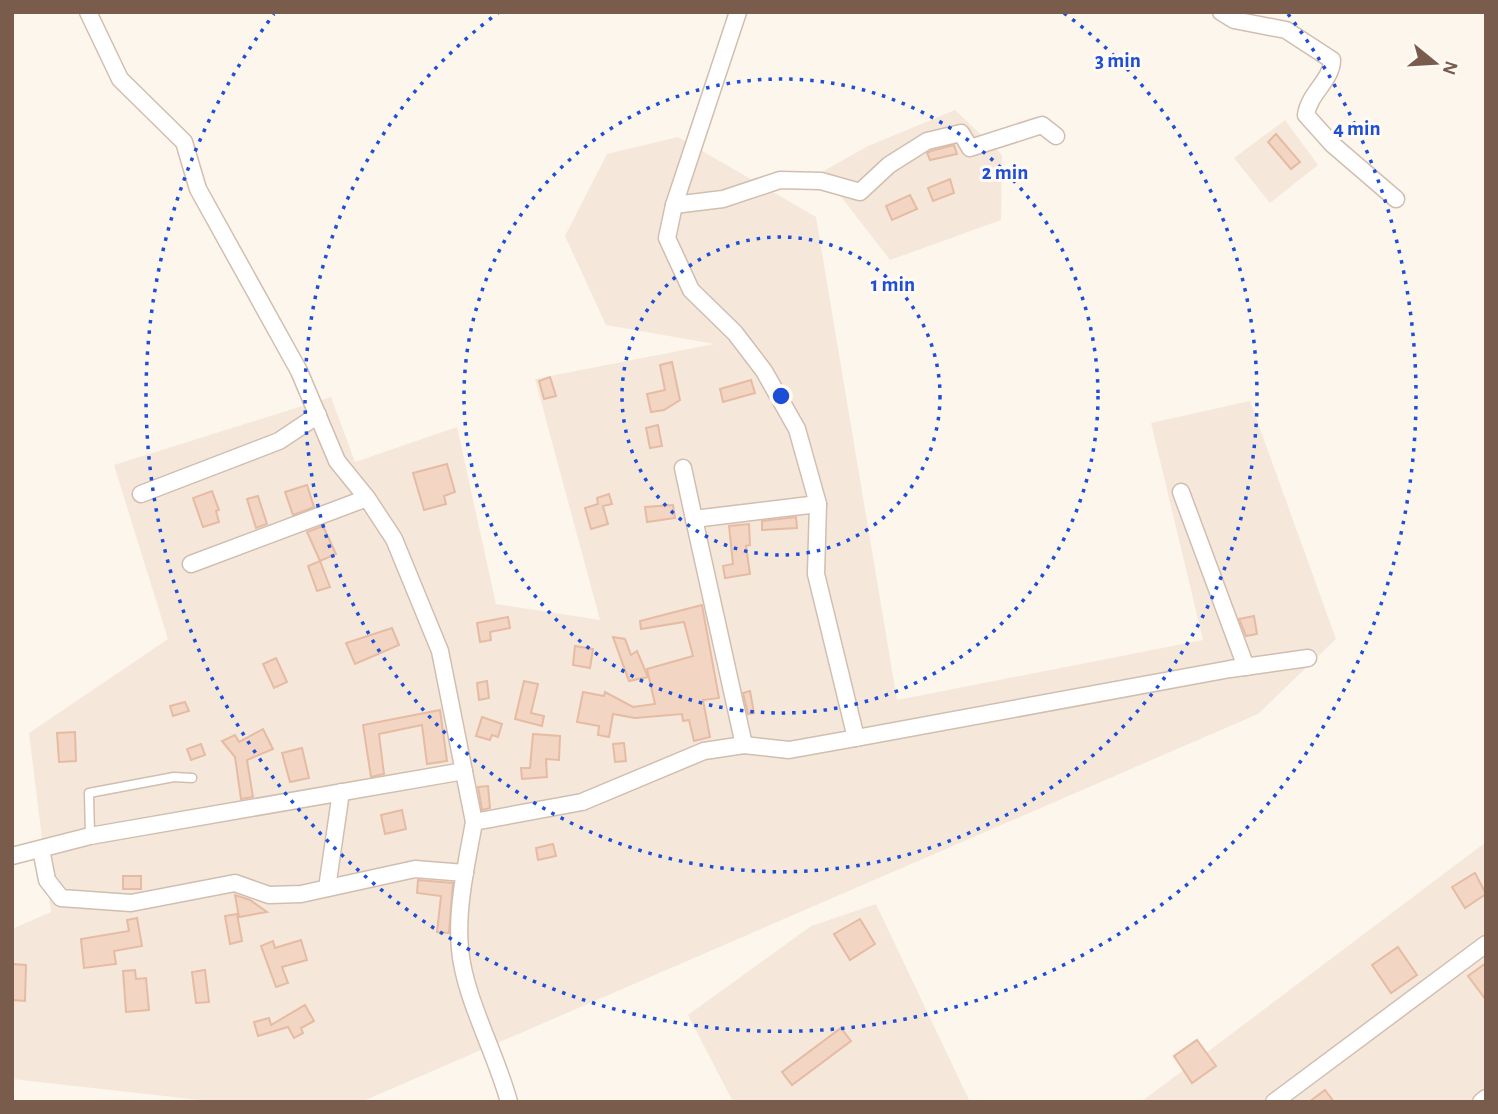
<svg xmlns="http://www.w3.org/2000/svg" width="1498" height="1114" font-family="'Alegreya Sans',sans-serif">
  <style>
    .residential { fill: #f5e8da }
    .building { fill: #f3d5c3; stroke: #e6bba3; stroke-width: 2 }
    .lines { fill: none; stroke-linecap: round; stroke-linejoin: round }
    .lane-casing { stroke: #d1beb0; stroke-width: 11 }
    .street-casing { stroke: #d1beb0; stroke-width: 19 }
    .lane { stroke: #fff; stroke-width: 8 }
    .street { stroke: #fff; stroke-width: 16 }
    .ring { fill: none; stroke: #1d4ed8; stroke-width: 3.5; stroke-dasharray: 3.5 7 }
    .centre { fill: #1d4ed8; stroke: #fffaf3; stroke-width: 3.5 }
    .ring-label { font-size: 21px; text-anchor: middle; font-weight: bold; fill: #1d4ed8; stroke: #fffaf3; stroke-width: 6; stroke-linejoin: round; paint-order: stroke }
  </style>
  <rect width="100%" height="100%" fill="#fdf6ec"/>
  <g class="residential">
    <path d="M955,110L1002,155L1001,220L890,260L822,172L868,146Z"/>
    <path d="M1285,120L1318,165L1270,203L1234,158Z"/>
    <path d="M678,137L816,217L897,700L1203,640L1151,423L1250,401L1336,639L1258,714L361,1102H218L12,1079V929L51,912L29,733L168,639L114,465L331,397L355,462L457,427L496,604L600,620L535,379L714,344L606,325L565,236L607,154Z"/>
    <path d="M1486,842V1102H1141Z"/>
    <path d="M876,904L970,1102H733L688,1015L811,926Z"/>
  </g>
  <g class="building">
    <path d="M1276,134L1300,162L1291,169L1268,142Z"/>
    <path d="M954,145L957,154L930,160L927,153L931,151Z"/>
    <path d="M950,179L954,193L933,201L928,188Z"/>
    <path d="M910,195L917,209L892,220L886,206Z"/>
    <path d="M672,362L680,400L664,410L651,412L647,394L665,390L660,365Z"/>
    <path d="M550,377L556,396L544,399L539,381Z"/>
    <path d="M751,380L755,393L723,402L720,389Z"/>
    <path d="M658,425L662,446L650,448L646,428Z"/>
    <path d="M447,464L455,492L444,496L446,504L424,510L413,473Z"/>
    <path d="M307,485L314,507L293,515L285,492Z"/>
    <path d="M212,491L219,510L216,511L219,522L203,527L193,498Z"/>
    <path d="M609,494L612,504L603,506L608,524L591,529L585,508L598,504L597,498Z"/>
    <path d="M258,496L267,524L256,528L247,499Z"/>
    <path d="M673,505L675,518L647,522L645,507Z"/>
    <path d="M796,517L797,528L762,530V521Z"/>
    <path d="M749,524L750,545L746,546L750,574L725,578L723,566L733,564L729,526Z"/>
    <path d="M323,526L336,554L320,561L307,532Z"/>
    <path d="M320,561L330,587L317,591L308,566Z"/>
    <path d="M702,605L719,698L703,700L710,737L694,741L689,720L683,721L682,714L635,718L613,714L609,737L598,735L599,726L577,722L583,692L604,696L605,692L633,707L655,704L647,669L693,656L684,622L641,629L640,621Z"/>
    <path d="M1254,616L1257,634L1246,636L1239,619Z"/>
    <path d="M508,617L510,628L490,632L491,640L480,642L477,623Z"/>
    <path d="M392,628L399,645L355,664L346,643Z"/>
    <path d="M613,637L625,639L631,655L637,651L648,677L629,681Z"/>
    <path d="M575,646L593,649L590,668L573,665Z"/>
    <path d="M276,658L287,682L274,688L263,664Z"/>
    <path d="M487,681L489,698L479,700L477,683Z"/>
    <path d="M524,681L538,684L531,713L544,716L542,726L515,719Z"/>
    <path d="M750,691L754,713L748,714L743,693Z"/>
    <path d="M185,702L189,711L173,716L170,706Z"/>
    <path d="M440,710L447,761L427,764L422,725L379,734L384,774L371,777L363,725Z"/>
    <path d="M482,717L502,724L498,737L492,735L490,740L476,736Z"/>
    <path d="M263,729L273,749L247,760L253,797L241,799L235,757L222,741L235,735L239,742Z"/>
    <path d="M75,732L76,761L59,762L57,733Z"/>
    <path d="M533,734L560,736L559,760L546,759L547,777L522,779L521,768H530Z"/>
    <path d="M624,743L626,761L615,762L613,744Z"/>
    <path d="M201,744L205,755L191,760L187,749Z"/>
    <path d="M302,748L309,778L290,782L282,753Z"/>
    <path d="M488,786L490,808L482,810L478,787Z"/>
    <path d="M402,810L406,829L385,834L381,815Z"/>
    <path d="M553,844L556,856L538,860L536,848Z"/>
    <path d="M1475,873L1486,894L1465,908L1452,887Z"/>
    <rect x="123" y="876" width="18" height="13"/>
    <path d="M418,880L453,883L449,933L437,932L441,896L417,893Z"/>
    <path d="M235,895L250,900L267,912L239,917Z"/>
    <path d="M237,914L242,941L230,944L225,916Z"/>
    <path d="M137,918L142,946L114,951L116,964L84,968L81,939L129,931L127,920Z"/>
    <path d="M860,919L875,944L850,960L834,934Z"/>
    <path d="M301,940L307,960L282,967L288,983L276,987L261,946L273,941L275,948Z"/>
    <path d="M1398,947L1417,975L1391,993L1372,965Z"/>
    <path d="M1486,963V1000L1468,976Z"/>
    <path d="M12,964L26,965L25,1001L12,1000Z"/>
    <path d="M135,970L136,979L146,978L149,1010L126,1012L123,971Z"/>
    <path d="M205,970L209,1002L196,1003L192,972Z"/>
    <path d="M305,1005L314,1021L301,1028L303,1033L294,1038L288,1027L258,1036L254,1022L269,1018L271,1025Z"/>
    <path d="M841,1028L851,1041L792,1085L782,1072Z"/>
    <path d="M1197,1040L1216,1066L1192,1083L1174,1056Z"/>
    <path d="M1325,1090L1334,1102H1309Z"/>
  </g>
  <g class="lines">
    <g class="lane-casing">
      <path id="lane" d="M90,836L89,793L174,777L192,778"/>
    </g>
    <g class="street-casing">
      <g id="street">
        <path d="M88,12L120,79L184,142L198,189L299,371L337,461L367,498L394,539L440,651L474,822"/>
        <path d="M1221,12L1234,20L1286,30L1332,60C1332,80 1309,93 1306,115L1332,144L1396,199"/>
        <path d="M674,205L723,199L780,180L821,181L860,192L889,165L927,141L961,133L970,148L1042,125L1056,136"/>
        <path d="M683,468L694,519"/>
        <path d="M1181,492L1246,667"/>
        <path d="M141,494L279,441L318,415"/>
        <path d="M191,564L367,498"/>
        <path d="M856,738L1230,669L1308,658"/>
        <path d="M744,745L694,519L818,504"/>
        <path d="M41,849L47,880L61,898L131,903L235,883L269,895L301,894L415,869L465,873"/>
        <path d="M12,856L90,836L464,771"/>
        <path d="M327,888L341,792"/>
        <path d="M509,1102C496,1053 464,997 460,949C456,908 467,862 474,822L582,802L704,751L744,745L789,750L856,738L816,574L818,504L797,429L764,371L735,333L691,290L667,238L674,205L738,12"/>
        <path d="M1274,1102L1486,944"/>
        <path d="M1481,1102L1486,1098"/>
      </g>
    </g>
    <use href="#lane" class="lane"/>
    <use href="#street" class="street"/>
  </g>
  <g class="ring">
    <circle cx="781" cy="396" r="159"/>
    <circle cx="781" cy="396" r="317"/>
    <path d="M1064 13A476 476 0 1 1 498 13"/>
    <path d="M1288 14A635 635 0 1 1 274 14"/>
  </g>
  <circle cx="781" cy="396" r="10" class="centre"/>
  <g class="ring-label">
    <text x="1118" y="67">3 min</text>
    <text x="1357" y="135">4 min</text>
    <text x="1005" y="179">2 min</text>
    <text x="893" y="291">1 min</text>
  </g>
  <rect width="1498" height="1114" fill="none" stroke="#7a5c4d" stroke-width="28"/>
  <g transform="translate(1435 63) rotate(108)" stroke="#fffaf3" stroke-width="5" paint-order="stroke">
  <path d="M0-5L12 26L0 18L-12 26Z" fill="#7a5c4d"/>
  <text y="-10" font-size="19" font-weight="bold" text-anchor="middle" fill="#7a5c4d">N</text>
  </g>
</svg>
